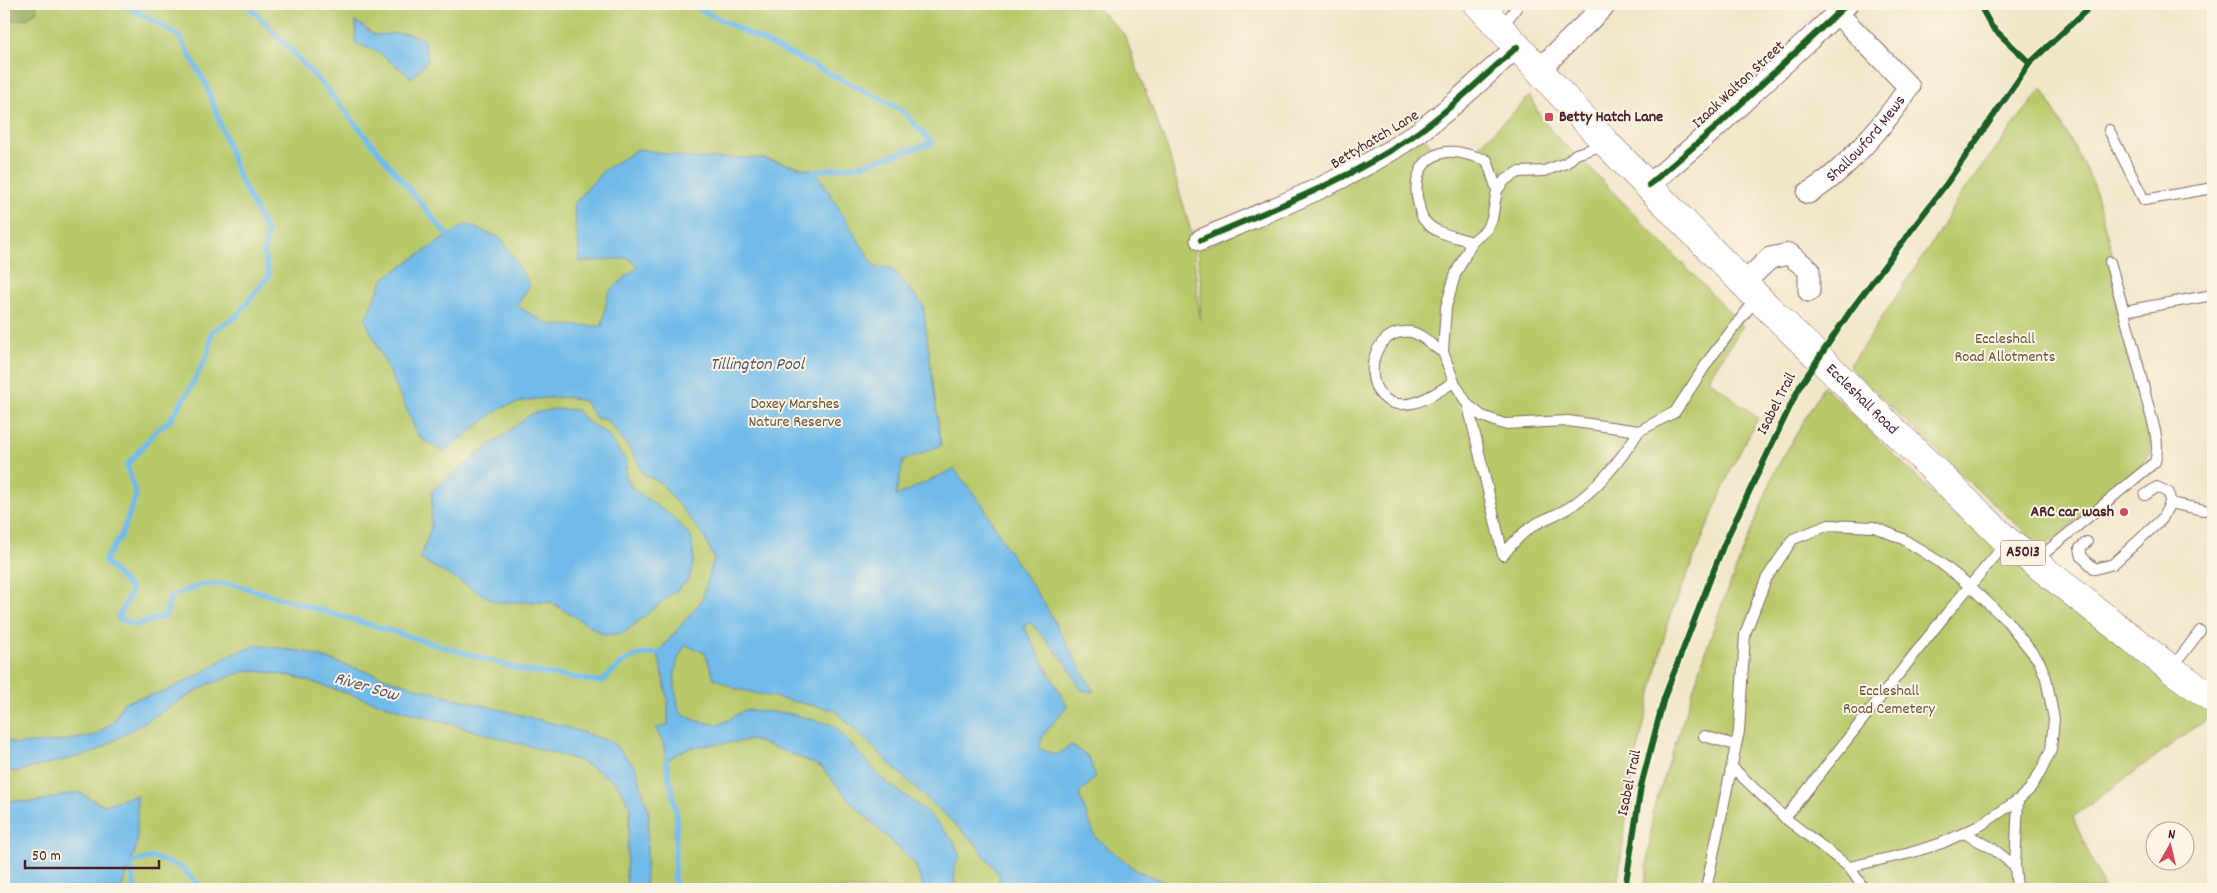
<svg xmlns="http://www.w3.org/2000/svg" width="2217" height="893" font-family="Dekko,sans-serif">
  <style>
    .green { fill: #b8c96b; stroke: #81744b }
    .forest { fill: #92ad5f; stroke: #6e6645 }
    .water { fill: #71bbea; stroke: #5e6d8a }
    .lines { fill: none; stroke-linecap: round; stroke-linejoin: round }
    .stream { stroke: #71bbea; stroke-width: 5.5 }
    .service-casing { stroke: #856562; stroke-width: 12 }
    .minor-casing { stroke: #856562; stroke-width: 23 }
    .primary-casing { stroke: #856562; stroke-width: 29 }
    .service { stroke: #fff; stroke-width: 10 }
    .minor { stroke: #fff; stroke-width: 21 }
    .primary { stroke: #fff; stroke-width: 28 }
    .cycleway-casing { stroke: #fcf5e5; stroke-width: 9 }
    .cycleway { stroke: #1b5e20; stroke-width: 6 }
    .poi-dot { fill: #d1495b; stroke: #fcf5e5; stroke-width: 2 }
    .labels { text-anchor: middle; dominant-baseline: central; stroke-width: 4; stroke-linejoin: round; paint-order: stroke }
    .shield { fill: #fcf5e5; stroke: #7f5f63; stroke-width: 1 }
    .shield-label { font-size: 15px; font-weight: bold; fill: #4a1f2b }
    .street-label { font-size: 16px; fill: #4a1f2b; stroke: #fcf5e5 }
    .poi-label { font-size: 16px; font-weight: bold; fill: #4a1f2b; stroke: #fcf5e5; text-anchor: start }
    .park-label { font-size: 16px; fill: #6b523e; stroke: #fcf5e5 }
    .water-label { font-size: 18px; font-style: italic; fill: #58566e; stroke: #fcf5e5 }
  </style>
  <rect width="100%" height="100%" fill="#fcf5e5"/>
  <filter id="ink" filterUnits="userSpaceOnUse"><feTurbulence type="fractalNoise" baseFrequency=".02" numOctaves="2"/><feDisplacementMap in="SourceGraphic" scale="10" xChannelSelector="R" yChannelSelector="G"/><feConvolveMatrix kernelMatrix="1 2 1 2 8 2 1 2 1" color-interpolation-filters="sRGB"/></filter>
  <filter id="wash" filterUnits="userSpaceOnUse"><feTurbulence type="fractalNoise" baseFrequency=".0096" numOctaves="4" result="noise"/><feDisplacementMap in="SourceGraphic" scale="20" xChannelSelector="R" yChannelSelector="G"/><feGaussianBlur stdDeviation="1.12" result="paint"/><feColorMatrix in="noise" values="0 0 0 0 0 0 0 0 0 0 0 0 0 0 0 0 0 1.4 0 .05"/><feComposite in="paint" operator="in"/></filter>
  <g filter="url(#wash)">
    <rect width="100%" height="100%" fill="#f2e6c9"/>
    <g class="green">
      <path d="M4,4H1093L1124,34L1167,148L1192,235L1200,320L1201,287L1197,251L1353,177L1422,135L1436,151L1475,150L1530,96C1542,123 1554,136 1576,154L1743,326L1708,379L1758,418L1732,467L1668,621L1631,780L1617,889H121L137,845L103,805L78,792L34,802L4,800Z"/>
      <path d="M2042,88L2092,181L2126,302L2116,303L2150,432L2151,449L2145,462L2043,548L1972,484L1849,367L1934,240L1959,197Z"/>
      <path d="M1824,386L1950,510L2213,709V714L2073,817L2104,889H1645L1653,811L1719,612L1775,471Z"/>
    </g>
    <path class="forest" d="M4,4H36L37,11L27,19L4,21Z"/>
    <g class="water">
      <path d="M356,21L375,35L404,33L423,38L428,60L412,78L378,52L355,43Z"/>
      <path d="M638,149L692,158H762L816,171L875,267L892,268L923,305L941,445L903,461L896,496L954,469L982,504L1005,545L1045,605L1094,692L1081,690L1067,664L1030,622L1024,627L1067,706L1044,734L1039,748L1056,755L1071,745L1089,757L1095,777L1079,794L1095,837L1137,871L1167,882L1166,889H995L1000,876L974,842L895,769L835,710L736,689L714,678L705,653L686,645C670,665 674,689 680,713L697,721L719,725L745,710L787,713L833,725L885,781L926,811L953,840L960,856L954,869L955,886L960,889H924L915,864L852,803L821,767L787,752L752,740L692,747L678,753L666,761L664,746L656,728L668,725V701L658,653L702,600L714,558L704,536L661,483L643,474L632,452L607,420L596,418L584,401L567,397L534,399L502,407L444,452L419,437L365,319L384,278L466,224L502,239L530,285L517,306L550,325L602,326L608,293L638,266L628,258L580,262L574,204L603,171Z"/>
      <path d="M554,409L577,410L585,420L607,434L627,462L625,475L633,489L670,515L691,536L694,560L689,580L624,633L604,635L551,602H496L420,559L431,528L432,490L531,414Z"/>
      <path d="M257,645L305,652L421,689L563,726L612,742L636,768L649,812L645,889H627L626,873L630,806L616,782L578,760L404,711L292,676L249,670L207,685L93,753L15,772L4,769V739L16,744L63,741L96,735L114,721L124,702L166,691L200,674L228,656Z"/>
      <path d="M78,792L103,805L137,795V845L121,889H4V800L34,802Z"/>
    </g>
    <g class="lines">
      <g class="stream">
        <path d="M114,4L131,8L179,36L206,84L239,177L267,232L264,254L269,275L236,317L212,331L208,354L187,394L170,420L156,431L127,465L136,496L121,536L104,561L132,590L118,618L135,625L165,616L171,596L204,584H233L522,670L602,682C621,662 630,653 658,653"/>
        <path d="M247,4L327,89L448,236"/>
        <path d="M689,4L901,109L932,143L861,165L816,171"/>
        <path d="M666,761L677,815L674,879L677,889"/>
        <path d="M135,889L130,863L152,857L181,867L203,889"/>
      </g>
    </g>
  </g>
  <g filter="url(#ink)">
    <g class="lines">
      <g class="service-casing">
        <g id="service">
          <path d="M1502,27L1519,4"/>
          <path d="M2109,130L2144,200L2213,188"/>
          <path d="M1604,145L1576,154L1566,163L1544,171L1519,172L1506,179L1497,190L1492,219L1486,230L1472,242L1455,275L1446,307L1443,352L1454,382L1468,405L1482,416L1504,424L1568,421L1639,431L1675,412L1711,357L1756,299"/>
          <path d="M1472,242C1455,236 1436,235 1424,220C1421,217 1420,210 1419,206C1412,183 1419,157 1446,152C1459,150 1475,157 1487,160L1497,190"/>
          <path d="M2124,311L2213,295"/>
          <path d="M1443,352C1432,347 1423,334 1411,332C1361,326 1358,416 1413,403C1427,400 1442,389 1454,382"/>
          <path d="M1468,405L1503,555"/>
          <path d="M2170,503L2204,510"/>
          <path d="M2087,542L2080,548L2082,557L2095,569L2113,564L2162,519L2170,503L2169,493L2157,487L2145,495"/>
          <path d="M1503,555C1512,544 1523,531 1536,524C1548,517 1562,513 1573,505C1600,486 1622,458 1639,431"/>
          <path d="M2035,561L2155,462C2161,443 2152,420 2147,401C2136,355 2123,308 2110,262"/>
          <path d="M2172,668L2200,631"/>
          <path d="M1704,736L1735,745"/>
          <path d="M1732,767L1785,818L1849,867L1864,889"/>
          <path d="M1785,818L1947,613L2007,542"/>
          <path d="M1964,833L1992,848L2015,866"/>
          <path d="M1706,889L1739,731L1745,634L1766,579L1793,539L1829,525L1874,527L1903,539L1938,561L1970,586L2007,621L2039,661L2046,678L2054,719L2051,750L2041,771L2029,790L2018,800L1981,825L1942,843L1910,853L1849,867"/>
          <path d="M2017,889L2015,866L2018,800"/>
        </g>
      </g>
      <g class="minor-casing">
        <g id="minor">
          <path d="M1539,70L1606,4"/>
          <path d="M1649,185L1714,129L1847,4"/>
          <path id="s1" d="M1808,193C1842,175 1888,120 1909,87L1837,13"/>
          <path d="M1201,240C1271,209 1345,182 1410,138C1448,112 1482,78 1517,47"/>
          <path d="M1744,283L1770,258L1789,254L1809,270V291"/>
        </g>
      </g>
      <g class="primary-casing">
        <g id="primary">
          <path id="s2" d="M1478,4L1607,144L1757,297L2007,541L2171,669L2213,699"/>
        </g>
      </g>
      <use href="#service" class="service"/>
      <use href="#minor" class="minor"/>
      <use href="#primary" class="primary"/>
      <g class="cycleway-casing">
        <g id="cycleway">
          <path d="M1979,4L1992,27L2030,63"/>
          <path d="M1649,185L1714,129L1847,4"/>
          <path d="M1201,240C1271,209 1345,182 1410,138C1448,112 1482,78 1517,47"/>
          <path d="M1625,889L1641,786L1664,698L1724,544L1800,386L1851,310L1947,183L2030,63L2093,4"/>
        </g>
      </g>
      <use href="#cycleway" class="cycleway"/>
    </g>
  </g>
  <g class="poi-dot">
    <rect x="1544" y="112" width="10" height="10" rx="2.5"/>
    <circle cx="2124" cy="512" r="5"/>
  </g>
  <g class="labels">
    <rect class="shield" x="2000.5" y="540.5" width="45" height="25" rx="4"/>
    <g class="shield-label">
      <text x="2023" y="553">A5013</text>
    </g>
    <g class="street-label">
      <text transform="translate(1739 85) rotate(-43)">Izaak Walton Street</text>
      <text stroke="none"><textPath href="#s1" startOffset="80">Shallowford Mews</textPath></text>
      <text transform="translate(1375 140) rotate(-31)">Bettyhatch Lane</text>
      <text stroke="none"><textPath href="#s2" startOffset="551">Eccleshall Road</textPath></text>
      <text transform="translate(1777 404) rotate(-63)">Isabel Trail</text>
      <text transform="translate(1630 783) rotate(-78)">Isabel Trail</text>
    </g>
    <g class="poi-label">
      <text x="1559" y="117">Betty Hatch Lane</text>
      <text x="2114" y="512" text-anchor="end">ARC car wash</text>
    </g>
    <g class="park-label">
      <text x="2005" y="339">Eccleshall<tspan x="2005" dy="18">Road Allotments</tspan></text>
      <text x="795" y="404">Doxey Marshes<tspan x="795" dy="18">Nature Reserve</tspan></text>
      <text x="1889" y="691">Eccleshall<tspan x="1889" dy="18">Road Cemetery</tspan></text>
    </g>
    <g class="water-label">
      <text x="757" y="365">Tillington Pool</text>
      <text transform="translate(366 688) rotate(16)">River Sow</text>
    </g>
  </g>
  <rect width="2217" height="893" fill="none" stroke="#fcf5e5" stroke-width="20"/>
  <g transform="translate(2170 846) rotate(8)"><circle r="24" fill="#fcf5e5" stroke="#b59f9b"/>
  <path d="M0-4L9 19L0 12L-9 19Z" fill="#d1495b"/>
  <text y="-8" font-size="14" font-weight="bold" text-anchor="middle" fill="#4a1f2b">N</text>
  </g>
  <path d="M25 860v8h134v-8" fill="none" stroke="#4a1f2b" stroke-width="2.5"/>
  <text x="32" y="860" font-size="15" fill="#4a1f2b" stroke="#fcf5e5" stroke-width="4" paint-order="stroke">50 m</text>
</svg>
